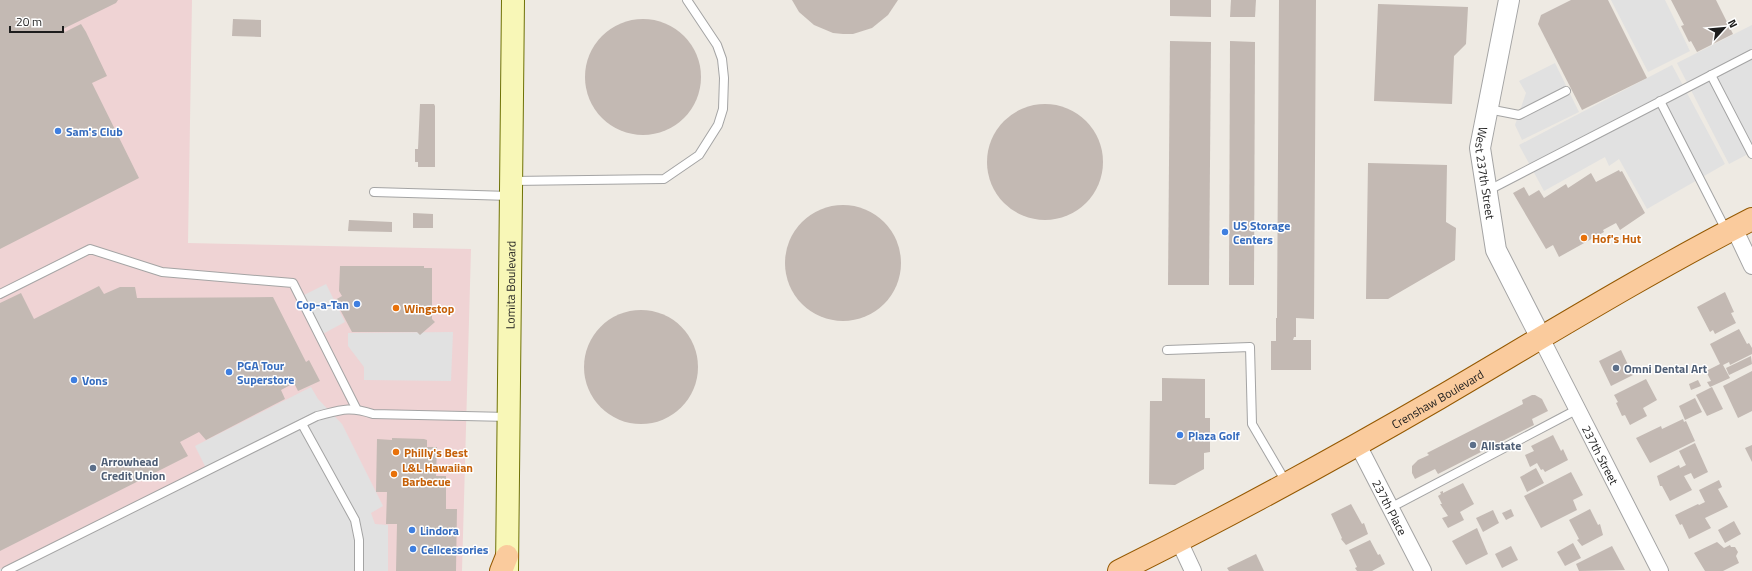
<svg xmlns="http://www.w3.org/2000/svg" width="1752" height="571" font-family="'Titillium Web',sans-serif">
  <style>
    .commercial { fill: #efd3d4 }
    .parking { fill: #e1e1e1 }
    .building { fill: #c3b9b3 }
    .lines { fill: none; stroke-linecap: round; stroke-linejoin: round }
    .service-casing { stroke: #a4a4a4; stroke-width: 10 }
    .minor-casing { stroke: #a4a4a4; stroke-width: 18 }
    .tertiary-casing { stroke: #a4a4a4; stroke-width: 22 }
    .secondary-casing { stroke: #6f7206; stroke-width: 24 }
    .primary-casing { stroke: #955902; stroke-width: 24 }
    .service { stroke: #fff; stroke-width: 8 }
    .minor { stroke: #fff; stroke-width: 16 }
    .tertiary { stroke: #fff; stroke-width: 20 }
    .secondary { stroke: #f8f7b7; stroke-width: 22 }
    .primary { stroke: #facb9d; stroke-width: 22 }
    .shop-dot { fill: #3f7fe0; stroke: #fff; stroke-width: 1.5 }
    .food-dot { fill: #e8710a; stroke: #fff; stroke-width: 1.5 }
    .service-dot { fill: #5c6f8a; stroke: #fff; stroke-width: 1.5 }
    .labels { text-anchor: middle; dominant-baseline: central; stroke-width: 3; stroke-linejoin: round; paint-order: stroke }
    .shop-label { font-size: 12px; font-weight: bold; fill: #366cbe; stroke: #fff; text-anchor: start }
    .street-label { font-size: 12px; fill: #1d1d1d; stroke: #fff }
    .food-label { font-size: 12px; font-weight: bold; fill: #c56008; stroke: #fff; text-anchor: start }
    .service-label { font-size: 12px; font-weight: bold; fill: #4e5e75; stroke: #fff; text-anchor: start }
  </style>
  <rect width="100%" height="100%" fill="#eeeae3"/>
  <path class="commercial" d="M0,0H192L188,243L471,249L462,571H0Z"/>
  <g class="parking">
    <path d="M1611,0H1665L1690,51L1648,72Z"/>
    <path d="M1752,25V152L1729,164L1677,63Z"/>
    <path d="M1555,63L1579,112L1522,140L1515,125L1526,93L1519,81Z"/>
    <path d="M1672,65L1725,164L1647,209L1619,159L1609,166L1605,157L1544,191L1519,145Z"/>
    <path d="M326,284L345,322L319,336L300,297Z"/>
    <path d="M453,332L451,381L364,380V367L348,346V333Z"/>
    <path d="M311,387L318,399L342,424L383,506L371,513L375,524L388,525V571H0V569L206,468L195,446Z"/>
  </g>
  <g class="building">
    <path d="M0,0H118L116,3L63,29L65,32L81,24L86,32L107,76L92,83L139,178L0,249Z"/>
    <path d="M792,0H898L888,15L872,28L853,34H843L833,33L814,25L799,12Z"/>
    <path d="M1170,0H1211V17L1170,16Z"/>
    <path d="M1231,0H1256L1255,17H1230Z"/>
    <path d="M1279,0H1316L1314,319L1296,318V337H1294L1293,340H1311V370H1271V341H1276V318H1277Z"/>
    <path d="M1571,0H1608L1647,78L1582,110L1538,24L1541,15Z"/>
    <path d="M1671,0H1716L1733,34L1697,52L1691,41L1689,42L1681,26L1684,25Z"/>
    <path d="M1378,4L1468,7L1466,44L1454,56L1452,104L1374,101Z"/>
    <circle cx="643" cy="77" r="58"/>
    <path d="M233,19L261,20V37L232,36Z"/>
    <path d="M1170,41L1211,42L1209,285H1168Z"/>
    <path d="M1230,41L1255,42L1254,285H1229Z"/>
    <circle cx="1045" cy="162" r="58"/>
    <path d="M420,104H434L435,106V167H418V162H415V149H418Z"/>
    <path d="M1368,163L1447,165L1446,222L1456,228L1455,260L1388,299H1366Z"/>
    <path d="M1619,170L1620,172L1622,171L1645,213L1620,230L1616,223L1603,230L1604,232L1559,257L1553,245L1546,249L1513,193L1524,187L1529,196L1539,190L1544,198L1566,184L1568,188L1591,173L1596,182Z"/>
    <circle cx="843" cy="263" r="58"/>
    <path d="M413,213L433,214V228H413Z"/>
    <path d="M349,220L392,222V232L348,231Z"/>
    <path d="M340,266H424V268H432V319L435,322L420,335L417,332H352L335,300L342,296L339,291Z"/>
    <path d="M99,286L104,294L120,287H135L137,298L273,297L306,362L309,360L320,381L298,391L294,383L281,390L285,399L206,440L199,432L180,442L188,456L0,551V303L21,293L34,319Z"/>
    <path d="M1725,292L1734,312L1731,313L1736,323L1715,334L1713,330L1710,332L1697,307Z"/>
    <circle cx="641" cy="367" r="57"/>
    <path d="M1739,329L1747,344L1749,343L1752,348V354L1730,365L1729,362L1723,365L1730,378L1710,387L1707,382L1711,381L1706,371L1720,364L1710,344Z"/>
    <path d="M1621,350L1633,375L1611,386L1599,361Z"/>
    <path d="M1751,356L1752,364L1729,375L1726,368Z"/>
    <path d="M1752,371V411L1738,418L1723,386Z"/>
    <path d="M1162,378L1205,379V418H1210V452L1204,453V469L1175,485L1149,484L1150,401H1162Z"/>
    <path d="M1646,379L1657,400L1643,408L1647,416L1630,425L1625,415L1622,416L1616,403L1618,402L1614,395Z"/>
    <path d="M1698,380L1701,386L1691,390L1689,384Z"/>
    <path d="M1712,387L1723,409L1707,416L1696,395Z"/>
    <path d="M1532,395H1535L1542,399L1548,411L1532,419L1534,425L1438,474L1435,469L1415,479L1412,473V466L1418,460L1429,455L1427,453L1523,404L1522,400Z"/>
    <path d="M1695,398L1702,412L1685,420L1679,406Z"/>
    <path d="M1683,419L1684,422L1686,421L1695,441L1650,463L1636,438L1661,426L1662,429Z"/>
    <path d="M1553,435L1561,451L1563,449L1568,460L1545,472L1543,469L1541,470L1537,463L1530,467L1525,455L1534,451L1531,446Z"/>
    <path d="M392,438L424,439L427,440V447H437L436,476H446V509H457L456,571H396L397,524H386L387,492H376L377,439L392,440Z"/>
    <path d="M1695,443L1708,472L1694,479L1691,473L1684,476L1692,490L1670,501L1662,486H1660L1657,476L1679,465L1680,468L1686,465L1679,451Z"/>
    <path d="M1752,445V462L1745,448Z"/>
    <path d="M1536,468L1544,483L1527,492L1520,477Z"/>
    <path d="M1571,472L1583,495L1573,500L1577,510L1541,528L1524,496Z"/>
    <path d="M1719,480L1722,487L1718,489L1728,507L1705,518L1711,528L1689,539L1682,524L1680,525L1675,515L1698,504L1699,505L1705,502L1699,490Z"/>
    <path d="M1463,483L1474,504L1460,512L1464,520L1448,528L1442,518L1448,516L1440,504H1442L1438,496L1441,494L1440,492L1443,491V493Z"/>
    <path d="M1351,504L1362,524L1364,523L1368,534L1346,545L1341,539L1342,538L1331,514Z"/>
    <path d="M1511,509L1514,516L1506,520L1502,513Z"/>
    <path d="M1590,509L1598,525L1600,524L1603,535L1582,546L1577,540L1579,539L1569,520Z"/>
    <path d="M1493,510L1499,523L1483,532L1476,518Z"/>
    <path d="M1734,521L1741,534L1725,543L1718,530Z"/>
    <path d="M1477,528L1488,554L1466,565L1452,541Z"/>
    <path d="M1370,540L1378,555L1380,554L1385,564L1372,571H1357L1355,568L1357,567L1349,550Z"/>
    <path d="M1717,542L1724,548L1730,545L1731,547H1735L1738,552L1736,556L1739,563L1723,571H1705L1694,553Z"/>
    <path d="M1573,543L1581,558L1565,566L1557,552Z"/>
    <path d="M1511,546L1518,560L1502,568L1495,554Z"/>
    <path d="M1612,546L1625,570L1579,571L1576,564Z"/>
    <path d="M1256,554L1264,571H1229L1227,568Z"/>
  </g>
  <g class="lines">
    <g class="service-casing">
      <g id="service">
        <path d="M1711,75L1752,154"/>
        <path d="M1660,101L1727,232"/>
        <path d="M1488,109L1519,115L1566,91"/>
        <path d="M512,181L664,179L699,155L718,125L723,109L724,78L722,59L717,45L687,0"/>
        <path d="M1487,191L1752,54"/>
        <path d="M374,192L510,196"/>
        <path d="M0,294L90,249L162,272L293,283L356,408"/>
        <path d="M1167,350L1250,347L1252,424L1286,482"/>
        <path d="M302,424L355,520L359,540V571"/>
        <path d="M1390,508L1578,409"/>
        <path d="M6,571L317,416C341,410 349,406 373,414L509,417"/>
      </g>
    </g>
    <g class="minor-casing">
      <g id="minor">
        <path d="M1734,228L1752,266"/>
        <path id="s1" d="M1541,338L1660,571"/>
        <path id="s2" d="M1358,445L1423,571"/>
        <path d="M1179,541L1193,571"/>
      </g>
    </g>
    <g class="tertiary-casing">
      <g id="tertiary">
        <path id="s3" d="M1509,0L1480,148L1496,250L1541,338"/>
      </g>
    </g>
    <g class="secondary-casing">
      <g id="secondary">
        <path id="s4" d="M507,571L513,0"/>
      </g>
    </g>
    <g class="primary-casing">
      <g id="primary">
        <path d="M501,571L507,556"/>
        <path id="s5" d="M1119,571C1228,517 1334,459 1439,398C1543,337 1645,274 1752,219"/>
      </g>
    </g>
    <use href="#service" class="service"/>
    <use href="#minor" class="minor"/>
    <use href="#tertiary" class="tertiary"/>
    <use href="#secondary" class="secondary"/>
    <use href="#primary" class="primary"/>
  </g>
  <g class="shop-dot">
    <circle cx="58" cy="131" r="4"/>
    <circle cx="1225" cy="232" r="4"/>
    <circle cx="357" cy="304" r="4"/>
    <circle cx="229" cy="372" r="4"/>
    <circle cx="74" cy="380" r="4"/>
    <circle cx="1180" cy="435" r="4"/>
    <circle cx="412" cy="530" r="4"/>
    <circle cx="413" cy="549" r="4"/>
  </g>
  <g class="food-dot">
    <circle cx="1584" cy="238" r="4"/>
    <circle cx="396" cy="308" r="4"/>
    <circle cx="396" cy="452" r="4"/>
    <circle cx="394" cy="474" r="4"/>
  </g>
  <g class="service-dot">
    <circle cx="1616" cy="368" r="4"/>
    <circle cx="1473" cy="445" r="4"/>
    <circle cx="93" cy="468" r="4"/>
  </g>
  <g class="labels">
    <g class="shop-label">
      <text x="66" y="131">Sam's Club</text>
      <text x="1233" y="225">US Storage<tspan x="1233" dy="14">Centers</tspan></text>
      <text x="349" y="304" text-anchor="end">Cop-a-Tan</text>
      <text x="237" y="365">PGA Tour<tspan x="237" dy="14">Superstore</tspan></text>
      <text x="82" y="380">Vons</text>
      <text x="1188" y="435">Plaza Golf</text>
      <text x="420" y="530">Lindora</text>
      <text x="421" y="549">Cellcessories</text>
    </g>
    <g class="street-label">
      <text stroke="none"><textPath href="#s3" startOffset="176">West 237th Street</textPath></text>
      <text stroke="none"><textPath href="#s4" startOffset="286">Lomita Boulevard</textPath></text>
      <text stroke="none"><textPath href="#s5" startOffset="362">Crenshaw Boulevard</textPath></text>
      <text stroke="none"><textPath href="#s1" startOffset="131">237th Street</textPath></text>
      <text stroke="none"><textPath href="#s2" startOffset="70">237th Place</textPath></text>
    </g>
    <g class="food-label">
      <text x="1592" y="238">Hof's Hut</text>
      <text x="404" y="308">Wingstop</text>
      <text x="404" y="452">Philly's Best</text>
      <text x="402" y="467">L&amp;L Hawaiian<tspan x="402" dy="14">Barbecue</tspan></text>
    </g>
    <g class="service-label">
      <text x="1624" y="368">Omni Dental Art</text>
      <text x="1481" y="445">Allstate</text>
      <text x="101" y="461">Arrowhead<tspan x="101" dy="14">Credit Union</tspan></text>
    </g>
  </g>
  <g transform="translate(1724 28) rotate(63)" stroke="#ffffff" stroke-width="3" paint-order="stroke">
  <path d="M0-3L7 15L0 10L-7 15Z" fill="#1d1d1d"/>
  <text y="-6" font-size="11" font-weight="bold" text-anchor="middle" fill="#1d1d1d">N</text>
  </g>
  <path d="M10 26v6h53v-6" fill="none" stroke="#1d1d1d" stroke-width="2"/>
  <text x="16" y="26" font-size="12" fill="#1d1d1d" stroke="#ffffff" stroke-width="3" paint-order="stroke">20 m</text>
</svg>
